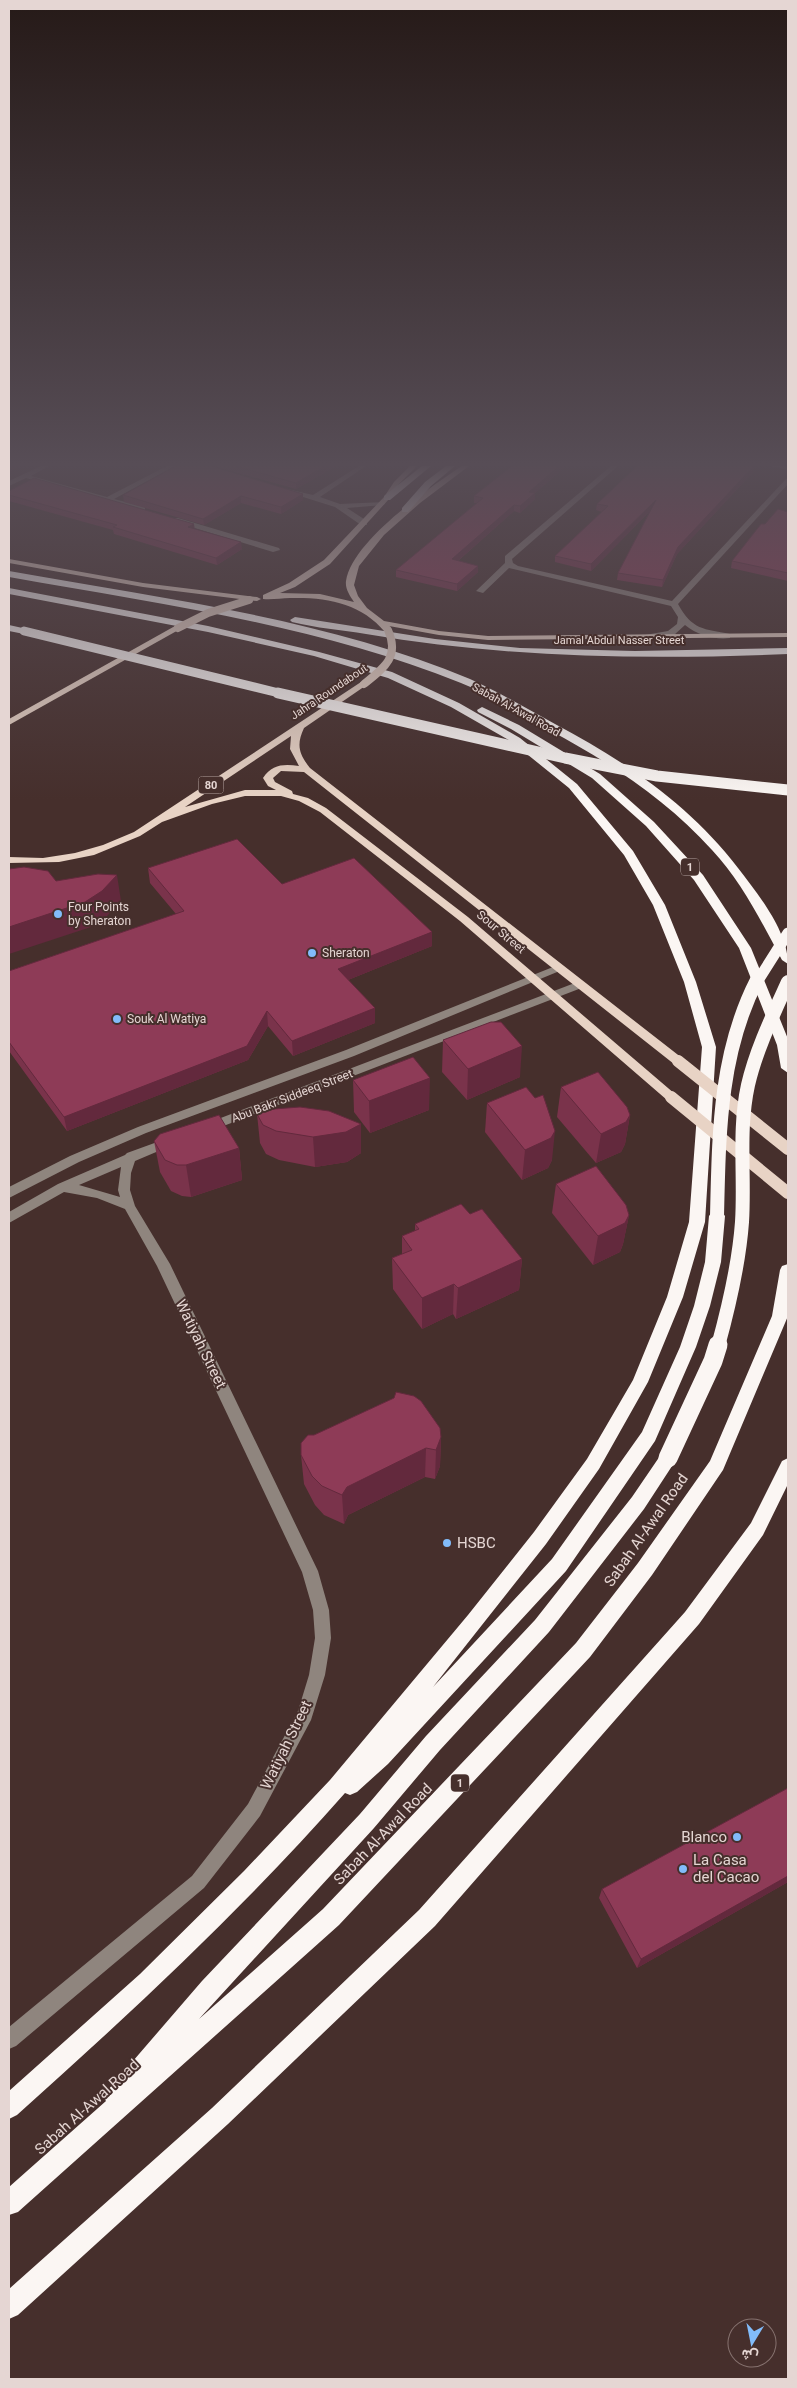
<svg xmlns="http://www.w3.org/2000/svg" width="797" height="2388" font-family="Roboto,Vazirmatn,sans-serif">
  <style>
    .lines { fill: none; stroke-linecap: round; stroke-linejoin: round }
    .minor { fill: #8f857e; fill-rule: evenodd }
    .major { fill: #e8d3c5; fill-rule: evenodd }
    .highway { fill: #fbf6f3; fill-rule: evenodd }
    .major-bridge-far1 { stroke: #e8d3c5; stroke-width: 8 }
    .major-bridge { stroke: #e8d3c5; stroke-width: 12 }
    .highway-bridge-far3 { stroke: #fbf6f3; stroke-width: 9 }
    .highway-bridge-far2 { stroke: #fbf6f3; stroke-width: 11 }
    .highway-bridge-far1 { stroke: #fbf6f3; stroke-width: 14 }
    .highway-bridge { stroke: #fbf6f3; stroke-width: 19 }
    .wall { fill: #7a334b }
    .shaded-wall { fill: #63293d }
    .building { fill: #8e3b57; stroke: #63293d }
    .poi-dot { fill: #82bcfa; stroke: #462f2c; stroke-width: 2 }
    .labels { text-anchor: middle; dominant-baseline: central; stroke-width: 4; stroke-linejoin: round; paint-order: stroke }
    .far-street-label { font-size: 11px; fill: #e5d6d3; stroke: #462f2c }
    .shield { fill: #462f2c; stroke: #b5a4a1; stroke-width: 1 }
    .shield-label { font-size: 11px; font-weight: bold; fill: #e5d6d3 }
    .poi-label { font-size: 12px; fill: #e5d6d3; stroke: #462f2c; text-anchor: start }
    .street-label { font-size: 12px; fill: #e5d6d3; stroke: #462f2c }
    .near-street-label { font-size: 15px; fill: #e5d6d3; stroke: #462f2c }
    .near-poi-label { font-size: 15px; fill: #e5d6d3; stroke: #462f2c; text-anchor: start }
  </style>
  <rect width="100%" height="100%" fill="#462f2c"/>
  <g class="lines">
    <g class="minor">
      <path d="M41,466H49L31,476L107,497L167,466H175L114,499L145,507V511H142L26,478L9,486V481Z"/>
      <path d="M359,466H366L320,497L340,504L385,502V504L383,505L347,508L367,521V525H361L335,507L284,491L287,489L313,495Z"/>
      <path d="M611,466H618L512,559L513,563L518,566L672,601L786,479L788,478V484L678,604C692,630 704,629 730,634V638C715,640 697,635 685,625L674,635L645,639V635L668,631L677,624L678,617L671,606L509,568L483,593L476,591L505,563V556Z"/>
      <path d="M771,466H788V470Z"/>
      <path d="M178,518L279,548L280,550L273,552L175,522V518Z"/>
      <path d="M558,965L562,966L563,968L562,970L354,1056L146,1133L79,1162L9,1198V1187L70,1156L138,1127L346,1050Z"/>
      <path d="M580,981L584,983L585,985L584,987L213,1130H205L203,1127L205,1124Z"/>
      <path d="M171,1137L175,1138L177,1141L175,1144L135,1161L131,1173L130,1190L135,1206L170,1264L318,1571L329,1610L331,1638L325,1675L311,1720L260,1816L204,1888L16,2046L9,2049V2027L192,1876L248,1804L298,1711L309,1675L315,1638L313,1610L302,1572L157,1266L125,1209L97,1198L64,1192L9,1223V1212L58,1184L125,1155L127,1153ZM121,1167L118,1190L120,1197L79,1185Z"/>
    </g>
    <g class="major">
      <path d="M410,466H417L399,484L389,499L330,564L295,587L280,593L320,594L354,602C350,596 345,589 346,581C352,541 430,487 462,466H469L420,503L384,535L359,566L354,585L358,596L367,608L384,621L439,631L488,636L788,633V637L488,640L439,635L389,626L392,630L391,632H385C361,603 327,597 290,598C281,598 272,600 263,599V595L289,583L324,560L384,497L394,482Z"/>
      <path d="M9,559L143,583L257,597L261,599L257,601L143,587L9,563Z"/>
      <path d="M175,626L182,628L9,725V719Z"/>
      <path d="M361,682L368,684L304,728C296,745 299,754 310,768L682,1058L684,1061L682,1064H674L304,772L281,771L273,778L275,782L292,791L293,794L308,798L326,808L468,917L675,1094L677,1097L675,1100H667L460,921L320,812L299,801L281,796H245L212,804L162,822L140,836L94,855L59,862L9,863V857L43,858L75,853L103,845L134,832ZM291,736L290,749L299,766C284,764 272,764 263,778L268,786L276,790H245L185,807Z"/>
    </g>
    <g class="highway">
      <path d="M422,466H431L390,500H384V496Z"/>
      <path d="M446,466H455L431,486L408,512H402V508L425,482Z"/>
      <path d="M9,571C160,598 328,619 470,679C499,692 527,709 555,724C625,761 690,805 738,868C758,894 788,931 788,964L782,960C761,921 742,882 712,850C666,799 609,762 549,730C520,714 491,695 461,683C317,625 161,604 9,577Z"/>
      <path d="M9,588L208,626L319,652L392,672L459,703L520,738L577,784L633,851L665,905L696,982L716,1047L705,1222L683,1297L648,1382L599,1469L546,1544L433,1687L552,1559L642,1432L680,1347L694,1306L705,1262L709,1216L712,1212H722L725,1216L721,1262L710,1306L696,1347L655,1441L566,1571L388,1764L357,1792L350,1795L345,1793C243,1909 132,2012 17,2115L9,2119V2091L140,1974L244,1871L330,1780L468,1615L534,1532L587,1459L633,1380L667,1297L689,1222L702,1047L684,982L653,905L624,855L569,788L512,742L451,707L388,678L314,656L208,632L9,594Z"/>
      <path d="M295,617L435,639L520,648L635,651L788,648V654C646,660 507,658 366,634C342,630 316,628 292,622L290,620Z"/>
      <path d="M9,625L27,629L29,631L24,634L9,631Z"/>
      <path d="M482,707L519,725L600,774L654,822L703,875L751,948L788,1039V1073L781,1068L777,1045L739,948L694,880L646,826L592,778L511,729L478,712L477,710Z"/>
      <path d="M788,1264V1316L723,1470L652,1575L590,1657L339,1925L18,2212L9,2215V2187L106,2101L104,2098L108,2090L202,1981L360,1814L426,1736L535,1620L632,1497L662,1453L668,1450L674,1453L677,1458L674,1463L644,1509L549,1632L440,1750L374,1828L199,2019L323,1909L576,1643L638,1563L710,1461L772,1316L780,1270L782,1266Z"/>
      <path d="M788,1458V1484L763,1535L699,1624L435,1926L228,2124L18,2315L9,2319V2289L212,2108L419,1910L685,1612L751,1523L782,1461Z"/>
    </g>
    <g class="major-bridge-far1">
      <path d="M178,628L208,613L249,600"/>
      <path d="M364,684C384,668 400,657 388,630"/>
    </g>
    <g class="major-bridge">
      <path d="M678,1061L788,1149"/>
      <path d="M671,1097L788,1193"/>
    </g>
    <path class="highway-bridge-far3" d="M24,631L283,694"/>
    <g class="highway-bridge-far2">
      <path d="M278,693L565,758L657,776L788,790"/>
      <path d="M757,982L788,933"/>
    </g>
    <g class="highway-bridge-far1">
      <path d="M717,1216C719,1135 719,1054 757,980"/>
      <path d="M718,1346C729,1306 739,1264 742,1222C745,1177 738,1130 748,1085C756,1050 773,1015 788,982"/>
    </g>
    <path class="highway-bridge" d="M668,1458L713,1361L718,1345"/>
  </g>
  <g class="wall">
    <path d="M213,466H336L296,489Z"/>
    <path d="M512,466H564V468L535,493V499L520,513L514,511L458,561L478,572L457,591L396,577V570L477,503H474V496Z"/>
    <path d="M754,466L753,472L677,554L662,587L617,580L618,573L650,511L591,571L555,562V556L602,512L596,510L597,504Z"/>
    <path d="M9,491L195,529L242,549L217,565L114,534L113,530L9,501Z"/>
    <path d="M303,494V500L281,514L241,503L204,525L124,502L123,495Z"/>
    <path d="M788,512V581L731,568L732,561L765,524Z"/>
    <path d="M148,868L282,884L432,946L348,980L375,1008V1023L293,1056L268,1026L248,1060L67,1131L9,1051V971L176,914L150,883Z"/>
    <path d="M443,1040L520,1077L467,1100L442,1072Z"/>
    <path d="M353,1080L429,1110L370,1133L354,1112Z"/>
    <path d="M561,1087L630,1115L625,1144L621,1152L596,1163L557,1117Z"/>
    <path d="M487,1103L552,1160L548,1168L522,1180L485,1132Z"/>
    <path d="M257,1114L361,1124V1153L347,1162L315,1167L279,1160L266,1154L260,1143Z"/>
    <path d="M154,1141L239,1148L242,1180L191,1197L182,1196L171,1191L160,1172Z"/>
    <path d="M556,1184L629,1215L623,1244L620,1252L593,1265L552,1213Z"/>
    <path d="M470,1214L522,1259L519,1290L456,1319L453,1314L422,1329L393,1289L392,1258L402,1254V1236L415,1231V1224Z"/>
    <path d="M394,1398L441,1437L440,1466L435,1479L425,1477L348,1515L344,1524L324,1515L315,1505L304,1484L301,1455L314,1435Z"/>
    <path d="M788,1788V1882L637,1968L599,1898L602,1889Z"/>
  </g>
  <g class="shaded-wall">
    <path d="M9,466H21L9,472Z"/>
    <path d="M325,466H336L296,489V483Z"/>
    <path d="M559,466H564V468L529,498V492Z"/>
    <path d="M754,466L753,472L677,554L662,587L663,580L678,547Z"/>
    <path d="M535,493V499L520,513V506Z"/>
    <path d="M303,494V500L281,514V507Z"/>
    <path d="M241,496V503L204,525L203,519Z"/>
    <path d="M656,500L655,506L591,571V564Z"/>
    <path d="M514,505V511L452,566V559Z"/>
    <path d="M194,524L195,531L188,527Z"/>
    <path d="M241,542L242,549L217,565L216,558Z"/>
    <path d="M478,566V572L457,591V584Z"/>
    <path d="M117,875L121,901L107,916L91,927L9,954V927Z"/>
    <path d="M432,932V946L338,984V969Z"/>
    <path d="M375,1008V1023L293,1056L292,1041Z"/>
    <path d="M267,1011L268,1026L248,1060L67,1131L64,1117Z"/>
    <path d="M522,1046L520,1077L467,1100L468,1069Z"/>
    <path d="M430,1078L429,1110L370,1133L369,1101Z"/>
    <path d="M630,1115L625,1144L621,1152L596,1163L601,1134Z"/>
    <path d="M361,1124V1153L347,1162L315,1167L313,1137Z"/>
    <path d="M555,1131L552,1160L548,1168L522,1180L525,1150Z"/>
    <path d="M239,1148L242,1180L191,1197L186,1165Z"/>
    <path d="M629,1215L623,1244L620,1252L593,1265L598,1236Z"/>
    <path d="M522,1259L519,1290L456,1319L458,1288Z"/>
    <path d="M454,1284L453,1314L422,1329V1298Z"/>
    <path d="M441,1437L440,1466L435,1479L436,1450Z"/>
    <path d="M426,1448L425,1477L348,1515L344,1524L342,1495L347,1487Z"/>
    <path d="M788,1876V1882L637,1968L641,1959Z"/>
  </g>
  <g class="building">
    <path d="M176,466H211L303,494L281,507L241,496L203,519L123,495Z"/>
    <path d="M235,466H325L296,483Z"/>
    <path d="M512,466H559L529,492L535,493L520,506L514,505L452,559L478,566L457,584L396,570L483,498L474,496Z"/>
    <path d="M637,466H754L678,547L663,580L618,573L656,500L591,564L555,556L608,506L597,504Z"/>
    <path d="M34,478L194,524L188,527L241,542L216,558L113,527L117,525L9,495V491Z"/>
    <path d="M778,509L788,512V573L732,561L761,524H765Z"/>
    <path d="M237,839L282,884L354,858L432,932L338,969L375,1008L292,1041L267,1011L247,1046L64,1117L9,1042V971L184,911L148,868Z"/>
    <path d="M24,867L48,871L56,881L98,874L117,875L102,891L85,902L9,927V869Z"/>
    <path d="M491,1022H501L522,1046L468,1069L443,1040Z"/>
    <path d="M413,1057L430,1078L369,1101L353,1080Z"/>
    <path d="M598,1072L627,1107L630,1115L626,1122L601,1134L561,1087Z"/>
    <path d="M526,1087L535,1098L543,1095L555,1131L551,1138L525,1150L487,1103Z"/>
    <path d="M300,1107L329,1111L361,1124L346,1132L313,1137L276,1131L263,1125L257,1114L274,1109Z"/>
    <path d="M219,1115L239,1148L186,1165H177L165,1160L154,1141L160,1134Z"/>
    <path d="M596,1166L626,1205L629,1215L625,1223L598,1236L556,1184Z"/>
    <path d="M461,1204L470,1214L482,1209L522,1259L458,1288L454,1284L422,1298L392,1258L412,1250L402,1236L419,1229L415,1224Z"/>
    <path d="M396,1392L414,1396L421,1401L440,1428L441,1437L436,1450L426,1448L347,1487L342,1495L322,1486L312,1476L301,1455V1443L308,1435H314L394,1398Z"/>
    <path d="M788,1788V1876L641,1959L602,1889Z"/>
  </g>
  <linearGradient id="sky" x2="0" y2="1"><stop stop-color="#261a18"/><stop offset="0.58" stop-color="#574d56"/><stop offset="1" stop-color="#574d56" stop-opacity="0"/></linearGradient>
  <rect width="797" height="800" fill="url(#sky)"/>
  <g class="poi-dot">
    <circle cx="58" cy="914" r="5"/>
    <circle cx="312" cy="953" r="5"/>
    <circle cx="117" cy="1019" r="5"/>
    <circle cx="447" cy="1543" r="5"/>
    <circle cx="737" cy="1837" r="5"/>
    <circle cx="683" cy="1869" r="5"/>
  </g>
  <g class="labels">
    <g class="far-street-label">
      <text x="619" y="640">Jamal Abdul Nasser Street</text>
      <text transform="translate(329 692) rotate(-34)">Jahra Roundabout</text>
      <text transform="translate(516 710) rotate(29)">Sabah Al-Awal Road</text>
    </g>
    <g class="shield">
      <rect x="198.5" y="776.5" width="25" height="17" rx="4"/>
      <rect x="681" y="858.5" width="18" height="17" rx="4"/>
      <rect x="451" y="1774.5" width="18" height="17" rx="4"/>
    </g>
    <g class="shield-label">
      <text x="211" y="785">80</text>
      <text x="690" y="867">1</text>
      <text x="460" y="1783">1</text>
    </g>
    <g class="poi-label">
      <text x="68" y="907">Four Points<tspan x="68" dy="14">by Sheraton</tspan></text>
      <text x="322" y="953">Sheraton</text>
      <text x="127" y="1019">Souk Al Watiya</text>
    </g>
    <g class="street-label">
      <text transform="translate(501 932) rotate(40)">Sour Street</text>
      <text transform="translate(292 1096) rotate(-21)">Abu Bakr Siddeeq Street</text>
    </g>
    <g class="near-street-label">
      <text transform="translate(201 1344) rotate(64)">Watiyah Street</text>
      <text transform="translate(646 1530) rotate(-55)">Sabah Al-Awal Road</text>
      <text transform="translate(286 1745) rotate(-64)">Watiyah Street</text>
      <text transform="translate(383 1834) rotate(-46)">Sabah Al-Awal Road</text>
      <text transform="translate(87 2107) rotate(-42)">Sabah Al-Awal Road</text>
    </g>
    <g class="near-poi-label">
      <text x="457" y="1543">HSBC</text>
      <text x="727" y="1837" text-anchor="end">Blanco</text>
      <text x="693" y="1860">La Casa<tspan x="693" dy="17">del Cacao</tspan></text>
    </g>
  </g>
  <rect width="797" height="2388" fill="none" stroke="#e5d6d3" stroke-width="20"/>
  <g transform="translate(752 2343) rotate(190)"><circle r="24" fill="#462f2c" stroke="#86726f"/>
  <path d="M0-4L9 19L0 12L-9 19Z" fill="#82bcfa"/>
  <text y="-8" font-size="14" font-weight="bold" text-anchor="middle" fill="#e5d6d3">ش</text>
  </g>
</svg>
